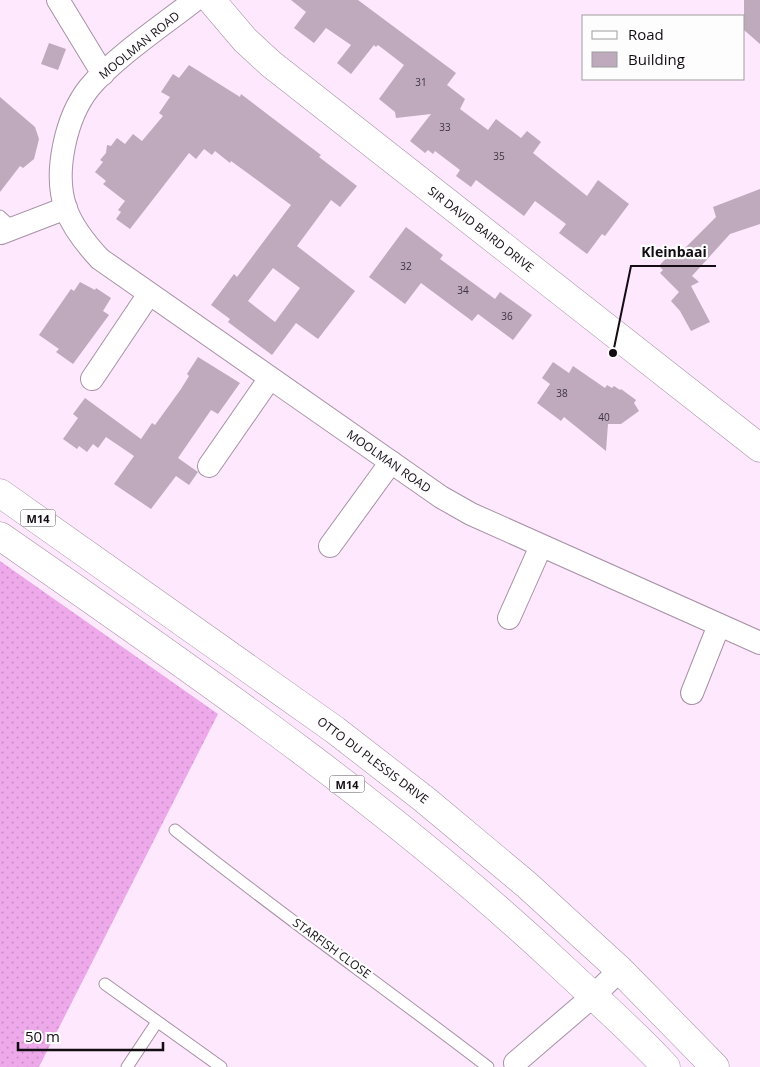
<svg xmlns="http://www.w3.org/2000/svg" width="760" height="1067" font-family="'Open Sans',sans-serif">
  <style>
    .grass { fill: url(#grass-dots) }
    .building { fill: #bea9bd; fill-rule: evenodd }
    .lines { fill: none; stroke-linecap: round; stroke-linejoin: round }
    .lane-casing { stroke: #a791a5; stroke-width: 13 }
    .street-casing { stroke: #a791a5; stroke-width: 24 }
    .secondary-casing { stroke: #a791a5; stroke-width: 29 }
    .primary-casing { stroke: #a791a5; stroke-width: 29 }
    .lane { stroke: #fff; stroke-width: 11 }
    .street { stroke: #fff; stroke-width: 22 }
    .secondary { stroke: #fff; stroke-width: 28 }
    .primary { stroke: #fff; stroke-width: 28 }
    .labels { text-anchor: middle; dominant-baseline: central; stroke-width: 4.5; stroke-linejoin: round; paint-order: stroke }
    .number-label { font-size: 10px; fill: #3e333e }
    .shield { fill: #fdfdfd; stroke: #595459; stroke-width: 1 }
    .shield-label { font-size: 11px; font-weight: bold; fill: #130c13 }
    .street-label { font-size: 12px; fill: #130c13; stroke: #fdfdfd }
    .leader { fill: none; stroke: #130c13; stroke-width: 2 }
    .callout-dot { fill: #130c13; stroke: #fdfdfd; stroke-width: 2 }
    .callout-label { font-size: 14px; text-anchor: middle; font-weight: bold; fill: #130c13; stroke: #fdfdfd; stroke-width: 4.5; stroke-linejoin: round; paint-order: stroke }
  </style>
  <defs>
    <pattern id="grass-dots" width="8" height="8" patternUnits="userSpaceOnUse" patternTransform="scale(1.25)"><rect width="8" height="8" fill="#eea9eb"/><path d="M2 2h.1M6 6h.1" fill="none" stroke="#cb90c9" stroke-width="1.8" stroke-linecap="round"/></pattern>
  </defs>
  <rect width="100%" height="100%" fill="#fee8fd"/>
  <path class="grass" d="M0,561L218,714L39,1067H0Z"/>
  <g class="building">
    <path d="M291,0H358L456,73L447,85L465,99L460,109L488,130L496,119L521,138L527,131L541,142L533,153L587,196L598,180L629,204L605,236L602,234L587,254L559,233L566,224L535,201L524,216L476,180L471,187L456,176L460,170L435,151L433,154L428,150L425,153L410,141L431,114L396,118L395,112L379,99L404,65L378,45L376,47L374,45L351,74L337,63L351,45L326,28L314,43L294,28L306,12Z"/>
    <path d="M744,0H760V44L744,30Z"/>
    <path d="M49,43L66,49L58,70L41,64Z"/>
    <path d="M189,65L240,97L241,94L321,155L319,157L357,186L340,207L331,200L297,246L355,291L318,339L296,323L272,355L228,322L230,319L211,305L234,274L237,277L291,205L231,161L230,163L215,151L212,155L204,149L196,159L189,153L130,229L116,219L121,212L118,210L125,201L103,184L106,181L95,172L103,162L100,160L106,153L107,145L111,146L117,138L125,144L133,134L142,141L163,116L159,113L170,97L161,92L173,74L179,78ZM273,268L300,288L275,322L248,301Z"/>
    <path d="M0,97L35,127L39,139L34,159L23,168L20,166L0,192Z"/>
    <path d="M760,189V224L730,234L692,276L699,282L691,286L710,322L691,331L680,311L671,301L679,292L660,273L663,270L659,266L670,254L675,258L716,217L713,207Z"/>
    <path d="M406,227L443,255L440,259L495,299L500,292L532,315L513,340L478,314L472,321L421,283L405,304L369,277Z"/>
    <path d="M80,282L95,290L96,288L111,298L103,311L109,315L73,364L56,352L59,349L39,335L71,289L74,291Z"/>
    <path d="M198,357L240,383L218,414L211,410L178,458L198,472L189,485L176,476L151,509L114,484L134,456L106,437L98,448L93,444L87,452L79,446L77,449L63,439L78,418L73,414L85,398L141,439L152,423L155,425L181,389L189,376L187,374Z"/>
    <path d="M553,362L569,373L573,366L605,388L607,385L612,388L614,386L620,390L621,389L636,400L634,403L639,411L621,424H608L606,451L564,417L561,421L537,403L550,384L542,378Z"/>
  </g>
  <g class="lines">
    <g class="lane-casing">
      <g id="lane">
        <path d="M0,216L13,228"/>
        <path d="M175,830C277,912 384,987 488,1067"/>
        <path d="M105,984L221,1067"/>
        <path d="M127,1067L157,1022"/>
      </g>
    </g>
    <g class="street-casing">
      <g id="street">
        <path d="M58,0L103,74"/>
        <path d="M195,0C163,25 114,58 89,88C66,117 53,173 66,209C73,228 86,244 100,259L441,497L471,514L760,643"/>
        <path d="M1,233L66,208"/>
        <path d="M92,379L149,294"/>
        <path d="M209,466L270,378"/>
        <path d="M330,546L391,462"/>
        <path d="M509,618L541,546"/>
        <path d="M692,693L719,625"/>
        <path d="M515,1063L593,996L620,970"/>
      </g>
    </g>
    <g class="secondary-casing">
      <path id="secondary" d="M211,0L245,40L271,64L760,448"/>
    </g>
    <g class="primary-casing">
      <g id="primary">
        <path d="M0,493L335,730L424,799L527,885L620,970L715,1067"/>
        <path d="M0,536C194,671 388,804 561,966C596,999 633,1031 666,1067"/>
      </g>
    </g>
    <use href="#lane" class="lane"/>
    <use href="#street" class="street"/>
    <use href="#secondary" class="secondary"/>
    <use href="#primary" class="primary"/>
  </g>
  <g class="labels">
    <g class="number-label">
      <text x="421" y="82">31</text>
      <text x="445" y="127">33</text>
      <text x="499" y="156">35</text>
      <text x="406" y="266">32</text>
      <text x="463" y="290">34</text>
      <text x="507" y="316">36</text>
      <text x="562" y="393">38</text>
      <text x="604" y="417">40</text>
    </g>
    <g class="shield">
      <rect x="20.5" y="509.5" width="35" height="17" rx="4"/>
      <rect x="329.5" y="775.5" width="35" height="17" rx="4"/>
    </g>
    <g class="shield-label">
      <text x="38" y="518">M14</text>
      <text x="347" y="784">M14</text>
    </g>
    <g class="street-label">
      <text transform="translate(139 45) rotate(-39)">MOOLMAN ROAD</text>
      <text transform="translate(481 229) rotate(38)">SIR DAVID BAIRD DRIVE</text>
      <text transform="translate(389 461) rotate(35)">MOOLMAN ROAD</text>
      <text transform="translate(373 760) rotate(37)">OTTO DU PLESSIS DRIVE</text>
      <text transform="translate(332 948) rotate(36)">STARFISH CLOSE</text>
    </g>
  </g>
  <path class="leader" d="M613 353L631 266H716"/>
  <circle class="callout-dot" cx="613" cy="353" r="5"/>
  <g class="callout-label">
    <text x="674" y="257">Kleinbaai</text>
  </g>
  <rect x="582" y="15" width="162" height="65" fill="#fdfdfd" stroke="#9f9d9f"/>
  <rect x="592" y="31" width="25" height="8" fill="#ffffff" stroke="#9f9d9f"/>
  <text x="628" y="40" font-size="15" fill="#130c13">Road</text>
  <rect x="592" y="52" width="25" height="15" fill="#bea9bd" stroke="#9f9d9f"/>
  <text x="628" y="65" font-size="15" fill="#130c13">Building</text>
  <path d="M18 1042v8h145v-8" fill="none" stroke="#130c13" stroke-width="2.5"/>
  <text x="25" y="1042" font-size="15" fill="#130c13" stroke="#fdfdfd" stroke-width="4" paint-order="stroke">50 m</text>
</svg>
